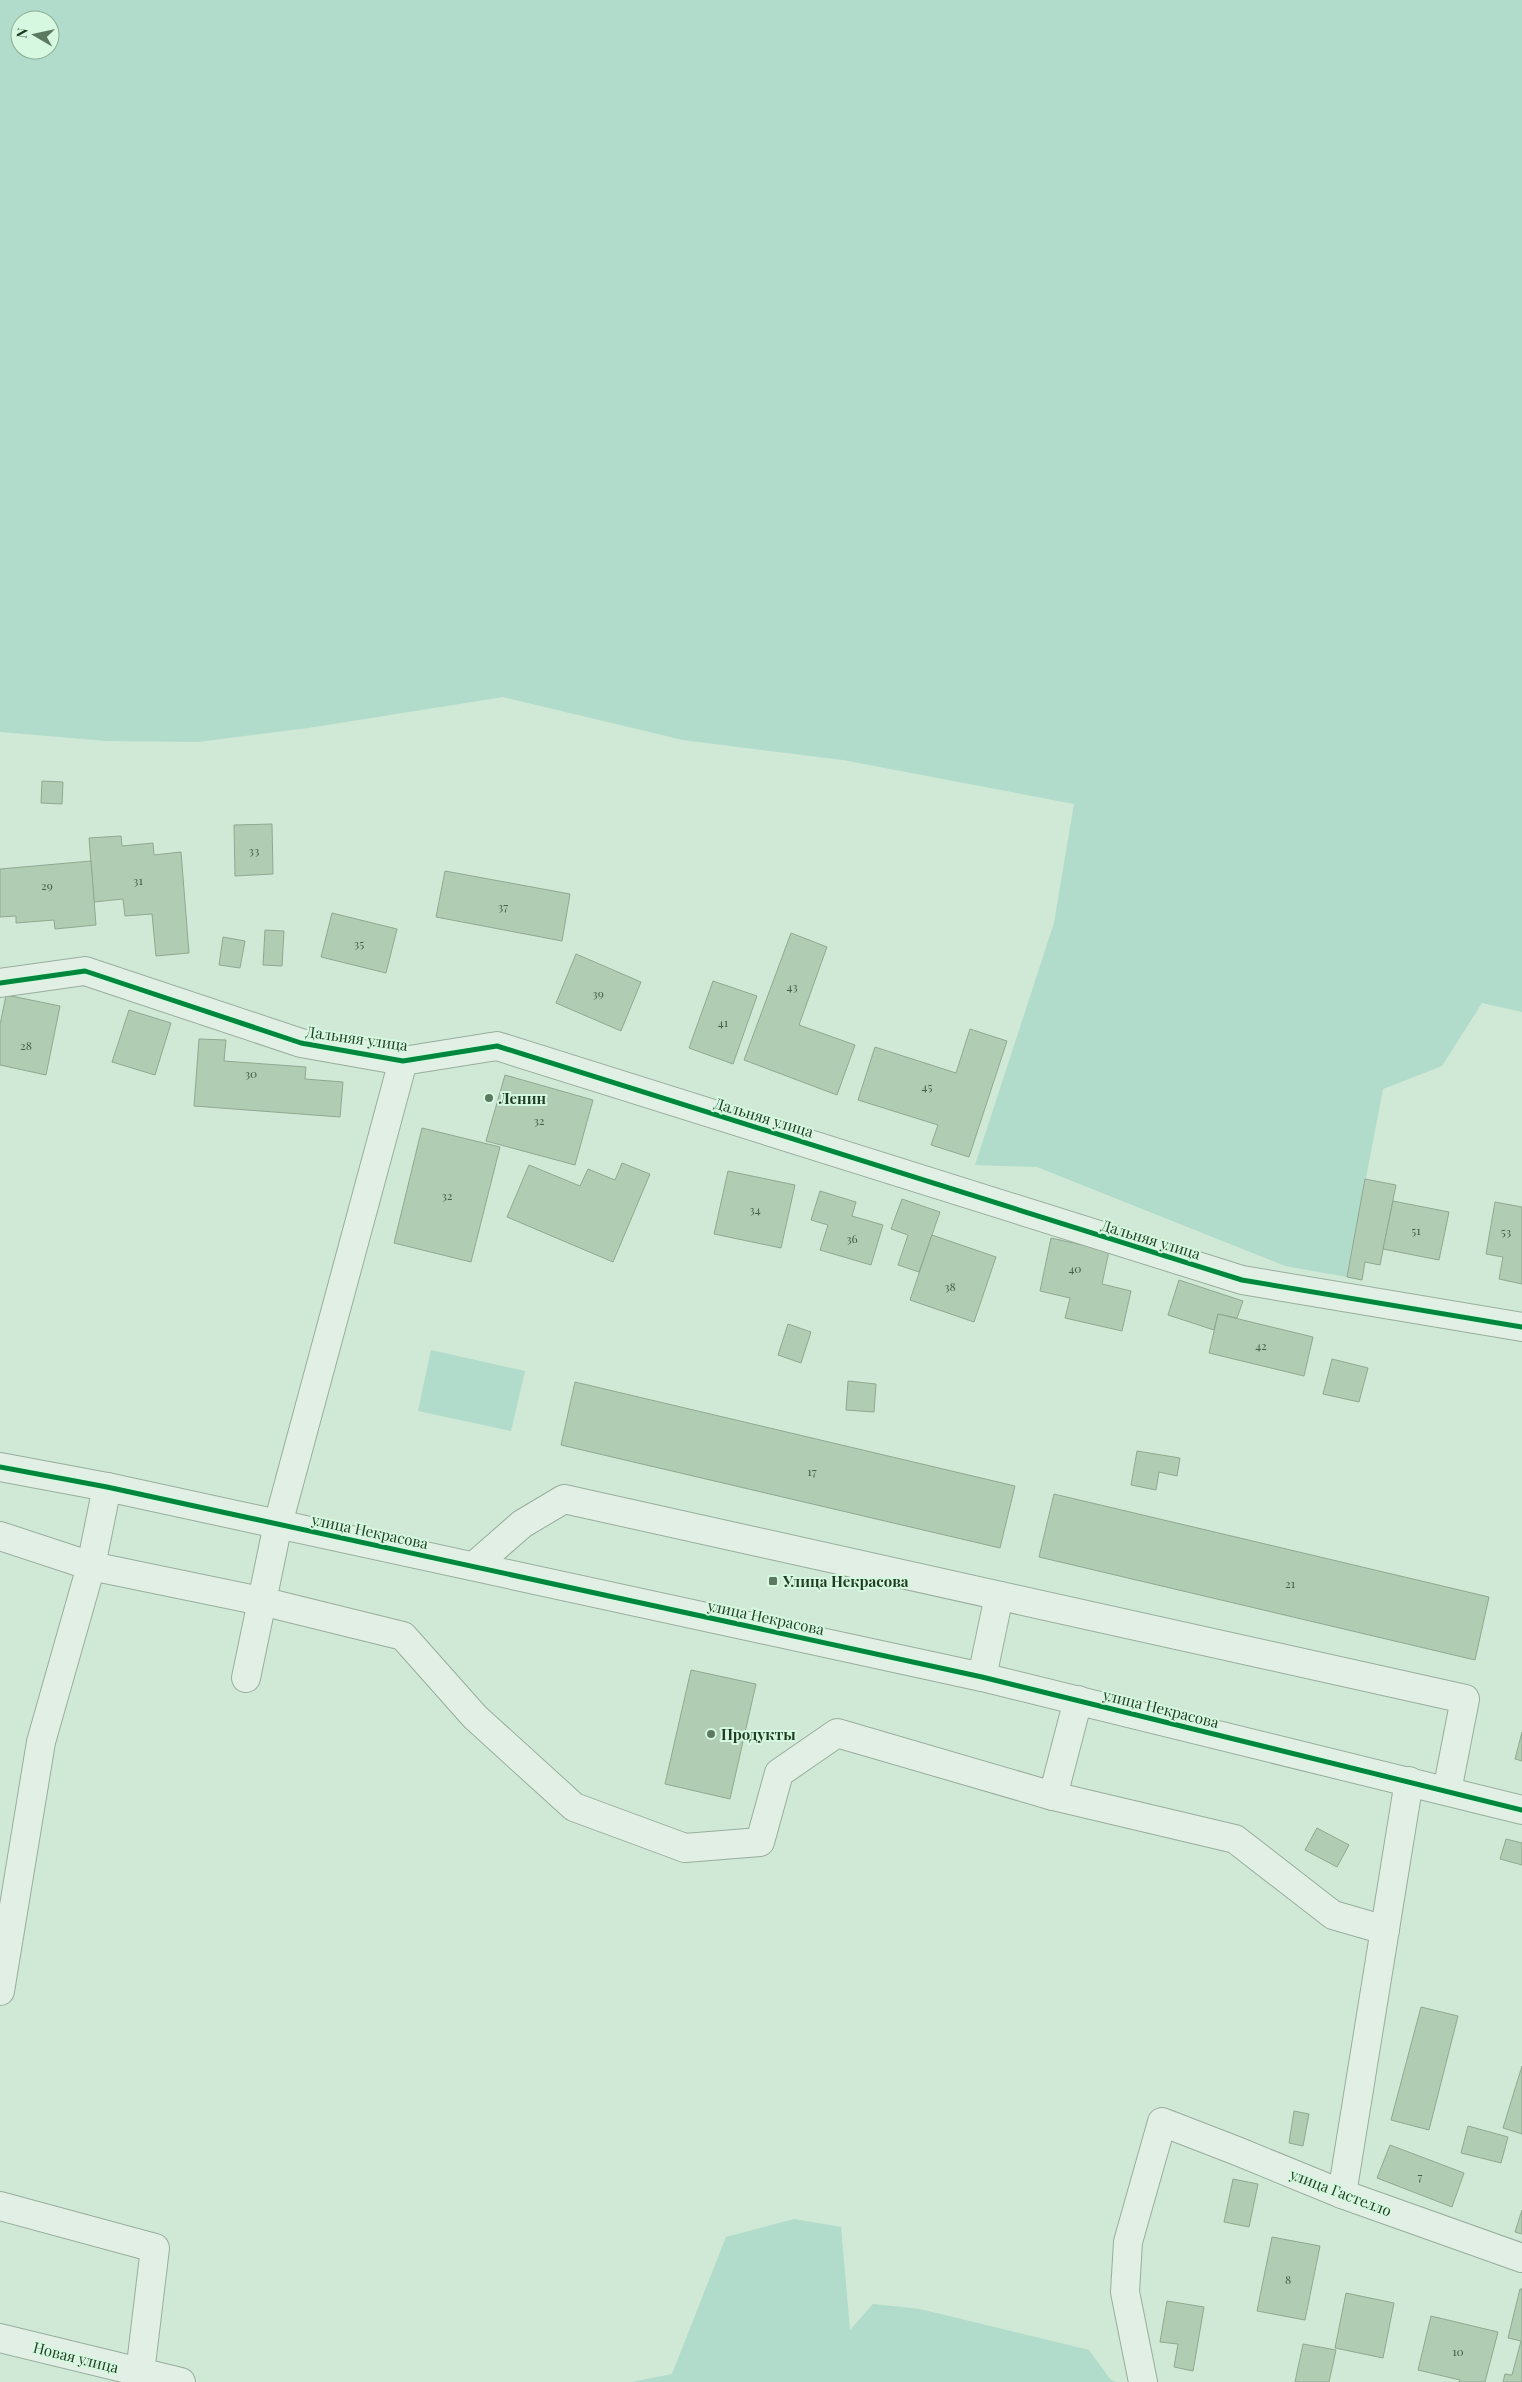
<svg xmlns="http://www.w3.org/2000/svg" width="1522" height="2382" font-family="'Playfair Display',serif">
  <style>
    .green { fill: #b1dbca; fill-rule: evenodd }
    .building { fill: #b0ccb3; stroke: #8fa991 }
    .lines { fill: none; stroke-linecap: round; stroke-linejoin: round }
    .minor-casing { stroke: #98ae9c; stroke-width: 30 }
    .minor { stroke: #e2efe5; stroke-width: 28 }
    .cycleway-casing { stroke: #d6f8e0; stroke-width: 8 }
    .cycleway { stroke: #00873e; stroke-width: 5 }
    .poi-dot { fill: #5d7a60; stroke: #d6f8e0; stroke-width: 2 }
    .labels { text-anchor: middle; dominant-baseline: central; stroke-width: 4; stroke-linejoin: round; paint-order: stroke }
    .number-label { font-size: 12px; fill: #436246 }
    .street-label { font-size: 15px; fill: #1f3e21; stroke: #d6f8e0 }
    .poi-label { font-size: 15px; font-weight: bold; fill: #1f3e21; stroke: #d6f8e0; text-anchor: start }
  </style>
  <rect width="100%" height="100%" fill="#d0e8d6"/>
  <g class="green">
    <path d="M0,0H1522V1012L1482,1003L1442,1066L1383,1089L1347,1277L1285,1266L1037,1167L975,1165L1054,923L1074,804L843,760L683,740L503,697L308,728L198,742L107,741L0,732ZM20,20H50V50H20Z"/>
    <path d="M431,1350L525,1371L511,1431L418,1411Z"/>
    <path d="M794,2219L841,2227L850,2330L873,2304L920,2309L1089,2350L1110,2379L1116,2382H632L672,2374L726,2237Z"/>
  </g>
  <g class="building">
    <path d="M42,781L63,782L62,804L41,803Z"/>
    <path d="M272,824L273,874L235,876L234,825Z"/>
    <path d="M121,836L122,846L153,843L154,855L181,852L189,953L156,956L152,914L125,916L123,899L94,902L89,838Z"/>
    <path d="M91,861L96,925L55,929L54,920L16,923V916L0,917V869Z"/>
    <path d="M445,871L570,894L562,941L436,917Z"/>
    <path d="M332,913L397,929L386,973L321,957Z"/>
    <path d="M265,930L284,931L282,966L263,965Z"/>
    <path d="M791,933L827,947L799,1025L855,1045L837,1095L744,1060Z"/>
    <path d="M223,937L245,941L240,968L219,965Z"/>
    <path d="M576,954L641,982L621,1031L556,1003Z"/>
    <path d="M713,981L757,996L733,1064L689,1048Z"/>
    <path d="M6,995L60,1006L46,1075L0,1065V1025Z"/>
    <path d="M129,1010L171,1023L155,1075L112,1062Z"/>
    <path d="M970,1029L1007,1041L969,1157L931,1145L938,1125L858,1100L875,1047L956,1073Z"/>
    <path d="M199,1039L226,1040L224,1061L306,1067L305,1079L343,1082L340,1117L194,1106Z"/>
    <path d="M505,1075L593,1100L575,1165L486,1141Z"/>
    <path d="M422,1128L500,1147L471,1262L394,1243Z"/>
    <path d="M622,1163L650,1174L613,1262L507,1217L529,1165L580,1186L588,1169L615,1180Z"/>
    <path d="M728,1171L795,1185L781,1248L714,1234Z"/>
    <path d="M1365,1179L1396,1185L1380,1265L1365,1262L1362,1280L1347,1277Z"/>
    <path d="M820,1191L856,1202L852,1216L883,1225L871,1265L820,1250L828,1225L811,1220Z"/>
    <path d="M902,1199L940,1212L919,1272L898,1265L908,1235L891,1229Z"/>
    <path d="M1393,1201L1449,1212L1439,1260L1383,1249Z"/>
    <path d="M1495,1202L1522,1207V1284L1499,1279L1503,1257L1486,1254Z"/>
    <path d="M932,1235L996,1257L974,1322L910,1300Z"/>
    <path d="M1051,1238L1109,1251L1102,1284L1131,1291L1122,1331L1065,1318L1070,1298L1040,1291Z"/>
    <path d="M1179,1280L1243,1301L1237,1318L1218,1314L1214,1330L1168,1315Z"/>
    <path d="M1218,1314L1313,1337L1304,1376L1209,1353Z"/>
    <path d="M788,1324L811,1332L801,1363L778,1355Z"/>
    <path d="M1332,1359L1368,1368L1359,1402L1323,1394Z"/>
    <path d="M848,1381L876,1384L874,1412L846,1410Z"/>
    <path d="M575,1382L1015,1486L1000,1548L561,1445Z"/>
    <path d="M1137,1451L1180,1458L1177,1476L1159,1472L1156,1490L1131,1485Z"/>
    <path d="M1054,1494L1489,1597L1475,1660L1039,1557Z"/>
    <path d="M691,1670L756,1684L730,1799L665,1784Z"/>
    <path d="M1522,1732V1761L1515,1759Z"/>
    <path d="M1317,1828L1349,1845L1337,1867L1305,1850Z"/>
    <path d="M1506,1839L1522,1843V1865L1500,1859Z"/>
    <path d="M1421,2007L1458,2016L1429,2130L1391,2120Z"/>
    <path d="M1522,2066V2134L1503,2128Z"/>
    <path d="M1294,2111L1309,2114L1303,2146L1289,2143Z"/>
    <path d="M1468,2126L1508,2137L1501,2163L1461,2153Z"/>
    <path d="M1390,2145L1464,2173L1452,2207L1377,2178Z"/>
    <path d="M1233,2179L1258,2184L1249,2227L1224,2222Z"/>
    <path d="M1522,2210V2234L1515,2232Z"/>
    <path d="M1272,2237L1320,2246L1305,2320L1257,2311Z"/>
    <path d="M1520,2289H1522V2382H1503L1505,2374L1512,2375L1521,2341L1508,2338Z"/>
    <path d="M1346,2293L1394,2303L1383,2358L1335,2348Z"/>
    <path d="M1167,2301L1204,2307L1193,2371L1174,2367L1178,2344L1160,2342Z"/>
    <path d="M1431,2316L1498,2332L1485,2382H1459L1460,2380L1418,2370Z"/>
    <path d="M1303,2344L1336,2350L1329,2382H1295Z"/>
  </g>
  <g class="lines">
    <g class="minor-casing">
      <g id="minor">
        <path d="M0,983L85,971L301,1043L403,1061L497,1046L1242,1280L1522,1327"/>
        <path d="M0,1467L107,1487L982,1677L1522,1810"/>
        <path d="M0,1536L91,1566L261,1601L403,1636L475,1717L574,1807L685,1848L760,1842L779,1773L837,1733L1053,1796L1078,1700"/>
        <path d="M474,1566L522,1524L564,1499L1465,1699L1447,1791"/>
        <path d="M982,1677L999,1596"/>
        <path d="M246,1678L278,1524L403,1061"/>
        <path d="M1053,1796L1235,1839L1333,1915L1385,1930"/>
        <path d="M0,1991L41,1742L91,1566L107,1487"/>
        <path d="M1342,2194L1409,1781"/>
        <path d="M0,2206L155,2248L140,2373"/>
        <path d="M0,2338L181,2382"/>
        <path d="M1143,2382L1125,2292L1128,2242L1162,2122L1237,2151L1342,2194L1522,2258"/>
      </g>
    </g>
    <use href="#minor" class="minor"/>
    <g class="cycleway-casing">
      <g id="cycleway">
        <path d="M0,983L85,971L301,1043L403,1061L497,1046L1242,1280L1522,1327"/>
        <path d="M0,1467L107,1487L982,1677L1522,1810"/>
      </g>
    </g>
    <use href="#cycleway" class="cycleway"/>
  </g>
  <g class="poi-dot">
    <circle cx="489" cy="1098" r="5"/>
    <rect x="768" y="1576" width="10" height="10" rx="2.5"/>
    <circle cx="711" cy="1734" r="5"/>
  </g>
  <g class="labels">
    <g class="number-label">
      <text x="254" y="850">33</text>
      <text x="138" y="880">31</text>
      <text x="47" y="885">29</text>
      <text x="503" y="906">37</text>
      <text x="359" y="943">35</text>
      <text x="792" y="986">43</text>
      <text x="598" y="993">39</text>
      <text x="723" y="1022">41</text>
      <text x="26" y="1045">28</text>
      <text x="251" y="1073">30</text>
      <text x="927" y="1086">45</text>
      <text x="539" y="1120">32</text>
      <text x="447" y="1195">32</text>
      <text x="755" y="1209">34</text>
      <text x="1416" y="1230">51</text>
      <text x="1506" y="1231">53</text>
      <text x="852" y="1238">36</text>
      <text x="1075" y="1268">40</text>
      <text x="950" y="1286">38</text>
      <text x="1261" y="1345">42</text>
      <text x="812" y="1471">17</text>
      <text x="1290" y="1583">21</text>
      <text x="1420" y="2176">7</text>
      <text x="1288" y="2279">8</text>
      <text x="1458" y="2351">10</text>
    </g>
    <g class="street-label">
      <text transform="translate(357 1038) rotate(8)">Дальняя улица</text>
      <text transform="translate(764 1117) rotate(17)">Дальняя улица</text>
      <text transform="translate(1151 1239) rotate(17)">Дальняя улица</text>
      <text transform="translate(370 1531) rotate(12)">улица Некрасова</text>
      <text transform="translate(766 1617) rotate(12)">улица Некрасова</text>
      <text transform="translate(1161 1708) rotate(14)">улица Некрасова</text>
      <text transform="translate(1341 2192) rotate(21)">улица Гастелло</text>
      <text transform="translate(76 2357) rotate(14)">Новая улица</text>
    </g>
    <g class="poi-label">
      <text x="499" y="1098">Ленин</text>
      <text x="783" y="1581">Улица Некрасова</text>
      <text x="721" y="1734">Продукты</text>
    </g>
  </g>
  <g transform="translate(35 35) rotate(279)"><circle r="24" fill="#d6f8e0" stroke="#8dae94"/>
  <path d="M0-4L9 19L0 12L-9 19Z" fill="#5d7a60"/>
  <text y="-8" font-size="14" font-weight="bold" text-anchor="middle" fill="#1f3e21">N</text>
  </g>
</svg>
